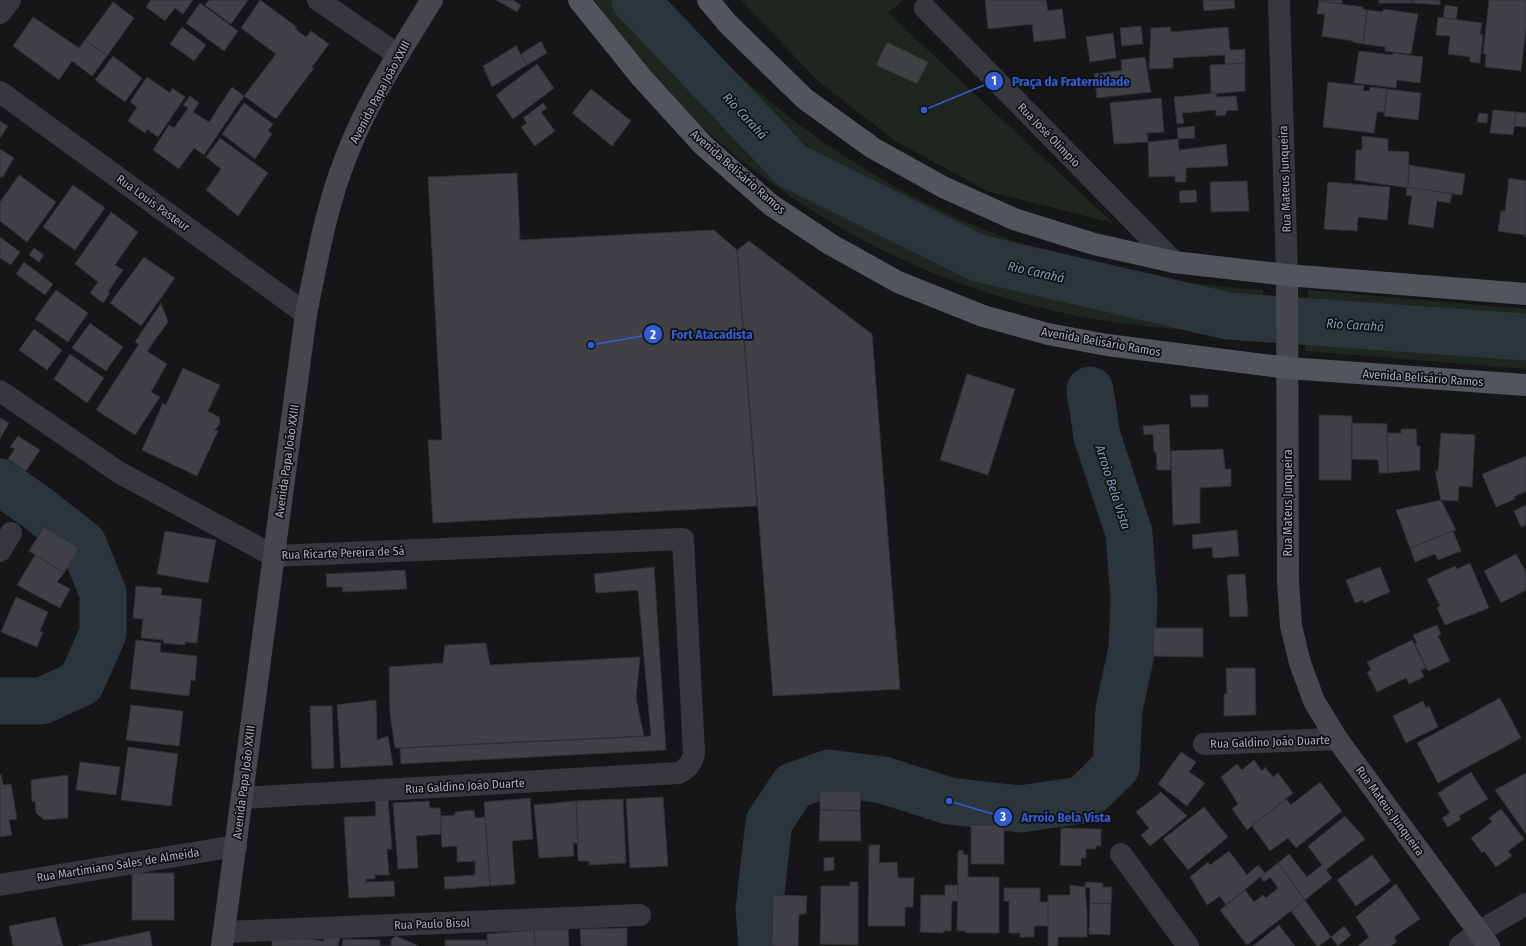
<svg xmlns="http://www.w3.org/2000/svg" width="1526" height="946" font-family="'Fira Sans Condensed',sans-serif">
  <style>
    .green { fill: #1e261f }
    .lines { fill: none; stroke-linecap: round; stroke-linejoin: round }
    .river { stroke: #2c353c; stroke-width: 47 }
    .building { fill: #404145; stroke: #303034 }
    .minor { stroke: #37383d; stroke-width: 22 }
    .tertiary { stroke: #37383d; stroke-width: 22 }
    .secondary { stroke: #45474d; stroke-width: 22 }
    .primary { stroke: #53555c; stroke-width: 22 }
    .labels { text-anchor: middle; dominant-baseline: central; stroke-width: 3.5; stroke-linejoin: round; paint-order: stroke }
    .street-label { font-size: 12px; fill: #a8adb8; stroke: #111113 }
    .water-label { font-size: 13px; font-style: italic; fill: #7f9bb3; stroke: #111113 }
    .leader { fill: none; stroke: #325cd3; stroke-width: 1.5 }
    .callout-dot { fill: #325cd3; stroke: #111113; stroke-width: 1.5 }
    .mark-label { font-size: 12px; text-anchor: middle; font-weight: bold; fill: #fff }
    .callout-label { font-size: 13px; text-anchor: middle; font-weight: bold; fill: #325cd3; stroke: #111113; stroke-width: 3.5; stroke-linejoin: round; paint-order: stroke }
  </style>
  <rect width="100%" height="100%" fill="#161618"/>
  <g class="green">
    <path d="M594,0H665C762,111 885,196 1024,245C1050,253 1077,262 1103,268C1156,280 1209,286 1263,290L1262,338C1204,331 1141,328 1083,317C963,294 851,245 754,170C733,154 711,136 692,117C656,81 624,41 594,0Z"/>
    <path d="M741,0H903L888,13L1113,223L987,191L894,140L818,81Z"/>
    <path d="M1308,290L1526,309V369L1305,351Z"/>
  </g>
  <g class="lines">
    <g class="river">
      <path d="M635,0L792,166L978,258L1228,316L1526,337"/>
      <path d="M0,482L36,507L83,544L103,593V633L81,683L42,701H0"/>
      <path d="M762,946L759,910L769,822L793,786L829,773L883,780L949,801L1020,809L1082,800L1116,767L1119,709L1132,649L1134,599L1129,533L1097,436L1090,390"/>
    </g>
  </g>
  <g class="building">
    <path d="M151,0H193L183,14L175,8L165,21L146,7Z"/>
    <path d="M209,0H248L231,24L205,5Z"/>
    <path d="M260,0L297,27L295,29L306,37L311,31L329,44L312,67L314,68L276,119L244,96L276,54L241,28Z"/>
    <path d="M496,0H513L521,5L517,12Z"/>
    <path d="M985,0H1046L1048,11L1062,9L1066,38L1034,42L1032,24L988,29Z"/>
    <path d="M1203,0H1234L1235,8L1204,11Z"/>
    <path d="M1319,0H1342V4L1319,1Z"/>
    <rect x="1379" y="0" width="33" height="3"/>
    <path d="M1413,0H1440V5L1413,3Z"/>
    <path d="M1489,0H1526V29L1521,71L1485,67L1486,54H1483Z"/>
    <path d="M1319,1L1363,7V9L1367,10L1363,44L1353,42V41L1322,36L1325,14H1317Z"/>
    <path d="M113,2L134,18L107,56L85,40Z"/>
    <path d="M200,3L238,31L224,51L186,23Z"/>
    <path d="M1445,5L1458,7L1456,19L1443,18Z"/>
    <path d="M1383,9L1418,14L1411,54L1385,51V47L1363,44L1367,10L1383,12Z"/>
    <path d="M33,17L79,48L85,40L107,56L92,76L72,61L59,80L13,46Z"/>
    <path d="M1438,17L1482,23L1480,34H1483L1480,63L1470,62V57L1448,54L1450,36L1436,35Z"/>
    <path d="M1141,26L1143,44L1122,46L1120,28Z"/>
    <path d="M182,27L206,45L194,61L170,44Z"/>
    <path d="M1170,27L1171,32L1228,27L1230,50L1245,49V63L1225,65V55L1173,58V68L1149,69L1151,28Z"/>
    <path d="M1113,33L1116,58L1090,62L1086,37Z"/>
    <path d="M541,41L547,53L527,65L521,54Z"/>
    <path d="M887,42L928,62L917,84L876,65Z"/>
    <path d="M516,46L527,65L492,87L483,66Z"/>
    <path d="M1359,51L1393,55V53L1423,57L1420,83L1397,80L1396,88L1354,83Z"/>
    <path d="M113,56L142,78L125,102L95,80Z"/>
    <path d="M1145,57L1151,92L1097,98L1094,74L1122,70L1121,60Z"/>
    <path d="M1245,63V91L1211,94L1210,65Z"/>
    <path d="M537,64L554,88L513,119L496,95Z"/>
    <path d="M147,77L170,93L172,88L185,97L158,137L147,129L145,133L128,121L137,107L130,102Z"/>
    <path d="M1328,82L1364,86L1363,91H1369L1370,87L1387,89L1384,112H1377L1374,133L1323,127Z"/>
    <path d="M232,87L244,96L204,155L194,148L179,169L153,150L169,125L174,128L188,108L183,105L190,96L199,103L193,112L209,122Z"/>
    <path d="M591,89L631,121L612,146L572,113Z"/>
    <path d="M1387,89L1421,93L1418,120L1384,116Z"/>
    <path d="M1216,93L1217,97L1236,96L1238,110L1226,111V115L1216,116V110L1182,113L1184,123L1177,124L1174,97Z"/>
    <path d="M1161,98L1164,132L1147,133L1148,142L1114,144L1110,103Z"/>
    <path d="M244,103L273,124L268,131L272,134L255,159L222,134Z"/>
    <path d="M543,103L547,108L541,112L555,131L535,146L521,127L527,123L523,118Z"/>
    <path d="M1493,110L1516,112L1513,135L1490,133Z"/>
    <path d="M1516,112L1526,113V127L1514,126Z"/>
    <path d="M1479,113L1488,114L1487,123L1477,122Z"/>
    <path d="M0,121L8,126L0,138Z"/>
    <path d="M1194,126L1195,138L1178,139L1177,128Z"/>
    <path d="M1362,136L1388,139V151L1409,152L1408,188L1355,180L1356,150H1362Z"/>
    <path d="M220,138L268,173L238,216L206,190L221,169L206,157Z"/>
    <path d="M1178,139L1179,150L1226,144L1228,166L1186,168V182H1175V176L1149,177L1148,142Z"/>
    <path d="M0,149L14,158L2,178L0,176Z"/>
    <path d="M1409,165L1465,174L1462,195L1408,188Z"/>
    <path d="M517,173L520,240L714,230L737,250L757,506L433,523L428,440H442L428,177Z"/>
    <path d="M19,175L56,202L27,242L0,221V202Z"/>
    <path d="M1509,178L1526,181V237H1524L1525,235L1498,231L1501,211H1505Z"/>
    <path d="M1247,181L1249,211L1211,212L1210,182Z"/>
    <path d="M1328,182L1390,187L1387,220L1358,217L1357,231L1324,229Z"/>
    <path d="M73,185L105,208L75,250L43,227Z"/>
    <path d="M1407,187L1452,194L1450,203L1437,201L1433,228L1408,224L1412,196L1406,195Z"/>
    <path d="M1196,190L1197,202L1180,203L1179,191Z"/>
    <path d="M111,212L138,232L115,265L123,270L108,292L110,293L103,303L90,293L98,282L75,264Z"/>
    <path d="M0,237L20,252L11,265L0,258Z"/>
    <path d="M749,241L872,334L900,689L773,696L737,250Z"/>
    <path d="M34,248L44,255L39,262L29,255Z"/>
    <path d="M144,257L175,278L141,326L110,303Z"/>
    <path d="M24,262L53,284L45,295L16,274Z"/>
    <path d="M56,290L88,313L68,342L35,319Z"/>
    <path d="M161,303L168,322L147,351L167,364L151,392L160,397L135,435L96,410L139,344L135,342Z"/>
    <path d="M90,323L123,347L106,371L72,348Z"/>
    <path d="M34,329L62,350L47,370L19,350Z"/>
    <path d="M70,354L104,378L87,403L54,379Z"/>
    <path d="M183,368L220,385L208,411L219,417L220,423L217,428L214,430L218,431L197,476L142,450L163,403L166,405Z"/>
    <path d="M967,374L1015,389L988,475L940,460Z"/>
    <path d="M1190,395H1208V407H1191Z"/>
    <path d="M1319,415L1352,416L1351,480H1319Z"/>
    <path d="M0,418L9,423L0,439Z"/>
    <path d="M1352,423L1387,424L1388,473H1379L1378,460L1352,459Z"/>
    <path d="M1169,424L1171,470H1157L1156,452H1154L1153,434L1144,435L1143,426Z"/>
    <path d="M1401,429H1416L1417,446H1420V470L1388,473L1387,433H1401Z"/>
    <path d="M1441,433L1475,435L1472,487L1459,486L1458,501L1441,500L1435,471H1438Z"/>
    <path d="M18,436L40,450L26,471L8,459L15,449L10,447Z"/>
    <path d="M1223,449L1225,469H1231V486L1200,488V523L1173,525L1171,451Z"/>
    <path d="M1526,456V491L1514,497L1515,499L1496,507L1482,474Z"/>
    <path d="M1441,500L1456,530L1410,548L1396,510Z"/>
    <path d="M1526,505V525L1521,527L1514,511Z"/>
    <path d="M44,527L79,548L64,573L29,551Z"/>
    <path d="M1237,530L1239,556L1213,558L1212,547L1193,549L1192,535Z"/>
    <path d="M165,531L216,540L208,583L157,574Z"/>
    <path d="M1453,531L1461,551L1438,560L1435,554L1415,562L1410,548Z"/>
    <path d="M1516,554L1526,572V590L1501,603L1484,571Z"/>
    <path d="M35,555L64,573L57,582L70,589L60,608L17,585Z"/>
    <path d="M1470,563L1489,608L1445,625L1437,608L1440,606L1427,579L1455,566L1457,569Z"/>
    <path d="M654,567L666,750L401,764L400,748L651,736L638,590L596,593L594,574Z"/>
    <path d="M1380,567L1390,592L1364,603L1363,600L1355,603L1346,580Z"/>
    <path d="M405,570L407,589L343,592L342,587H327L326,574Z"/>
    <path d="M1245,574L1248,616L1230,617L1227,575Z"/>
    <path d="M136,586L162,588L161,595L202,599L197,643L185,642V645L163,643L164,640L141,638L143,619L133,618Z"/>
    <path d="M16,597L48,612L40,631L43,632L37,647L1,632Z"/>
    <path d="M1437,625L1441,634L1438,636L1450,661L1428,671L1415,644L1417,643L1413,635Z"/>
    <path d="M1154,628H1203V657L1153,656Z"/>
    <path d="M136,640L161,643L160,652L197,656L195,681L191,680L189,696L130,689Z"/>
    <path d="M1412,640L1426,668L1421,670L1424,677L1409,684L1406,678L1377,692L1367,672L1371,670L1367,662Z"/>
    <path d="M486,643L490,665L640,657L636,698L644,736L395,748L390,714L389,667L443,663L445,645Z"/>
    <path d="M1226,668H1255L1256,715L1224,716V694H1227Z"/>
    <path d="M1500,698L1521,738L1438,783L1417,743Z"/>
    <path d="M376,700L377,740L388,736L393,765L341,768L337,705Z"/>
    <path d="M1423,701L1426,708L1429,706L1438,727L1406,743L1393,716Z"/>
    <path d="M131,705L183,711L179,746L126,740Z"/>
    <path d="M310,706H332L334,768L312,769Z"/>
    <path d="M128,747L178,754L171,806L121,800Z"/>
    <path d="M1181,752L1196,762L1189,772L1205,783L1187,806L1158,784Z"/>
    <path d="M1254,760L1262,771L1265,767L1273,777L1278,773L1293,793L1247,830L1232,809L1238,804L1221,777L1237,764L1242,770Z"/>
    <path d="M80,762L120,767L116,795L76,790Z"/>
    <path d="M1471,772L1488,799L1459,816L1461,819L1448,827L1442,818L1450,813L1438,793Z"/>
    <path d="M1526,773V834L1495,790Z"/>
    <path d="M0,774H1L3,785L11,784L17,819L9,820L12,835L0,837Z"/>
    <path d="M68,775V818L44,820L36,813L35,801L32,802L31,780Z"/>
    <path d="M1320,782L1342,811L1296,848L1288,838L1270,851L1252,826L1286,799L1291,805Z"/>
    <path d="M820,791H861L860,811L820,810Z"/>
    <path d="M1161,792L1187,816L1150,846L1141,835L1149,828L1136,812Z"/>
    <path d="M663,797L668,866L630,868L626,799Z"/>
    <path d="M530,798L533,839L512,841L515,884L490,886L484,802Z"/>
    <path d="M388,799L392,849H387L389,875H375V879H366V882L394,881L395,896L349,898L344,817L376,816L375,800Z"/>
    <path d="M623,799L626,863L589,865V861H578L576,801Z"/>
    <path d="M429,801L430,808H440L442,834L416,836L418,868L398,869L393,803Z"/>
    <path d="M576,801L578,843H573L574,856L539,858L534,805Z"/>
    <path d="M1204,807L1228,837L1188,870L1163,839Z"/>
    <path d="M1501,809L1524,839L1508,851L1512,856L1496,867L1484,851L1482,853L1471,838L1492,822L1489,818Z"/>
    <path d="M474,810L475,818L485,817L490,886L445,889L444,877L475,875V861L457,862V846L442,847L440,816L455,815V812Z"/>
    <path d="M820,810L860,811L861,841H819Z"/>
    <path d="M1345,816L1365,839L1326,870L1332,878L1305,900L1278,863L1289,854L1307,877L1322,865L1308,846Z"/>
    <rect x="971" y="825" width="33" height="39"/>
    <path d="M1061,828L1101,829V846H1096V849H1086V858H1081V866L1060,865Z"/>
    <path d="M869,845H880L879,863L897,862L898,878H914L913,907H905V926H868Z"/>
    <path d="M963,850V854L968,855V877H999V933H966V931H957L958,851Z"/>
    <path d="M1229,851L1247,875L1258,865L1265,873L1226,905L1220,896L1207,905L1190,877L1208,862L1210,865Z"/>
    <path d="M1372,855L1391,881L1356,906L1337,880Z"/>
    <path d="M834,857V870L824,871V858Z"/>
    <path d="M1278,863L1305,900L1247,945L1220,910L1245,890L1254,902L1263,895L1266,898L1278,888L1270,877L1264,882L1260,877Z"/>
    <rect x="132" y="873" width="42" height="47"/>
    <path d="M850,882H858V945L820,944L821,886H850Z"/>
    <path d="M1085,882L1103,883V887H1112L1111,904L1090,903V888L1085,887Z"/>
    <path d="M1396,884L1420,919L1394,937L1397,942L1391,946H1358L1369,937L1356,917Z"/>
    <path d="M945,885H958V901H952L951,931H944L943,933L920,932L921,895H945Z"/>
    <path d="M1070,885L1085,887L1087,911V937H1058V946H1048V895H1070Z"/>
    <path d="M1004,888H1040V902H1048V926H1034V937H1020V933H1009V901H1004Z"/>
    <path d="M773,895L807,896L806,914H799L798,946H772Z"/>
    <path d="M1305,900L1331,937L1319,946H1317L1291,911Z"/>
    <path d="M1090,903L1111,904L1110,935L1089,934Z"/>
    <path d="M55,917L63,946H13L9,926Z"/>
    <path d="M1279,925L1295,946H1253Z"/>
    <path d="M1344,926L1351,935L1338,946L1331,937Z"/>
    <path d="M627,928V946H581L580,929Z"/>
    <path d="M568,929L569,946H535L534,930Z"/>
    <path d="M534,930L535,946H487V934Z"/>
    <path d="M150,931L152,946H78Z"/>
    <path d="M272,934L323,941L325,934L340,936L338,946H272Z"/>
    <path d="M396,936L419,946H391V940Z"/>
    <path d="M343,939L380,940V946H391H342Z"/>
    <rect x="445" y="940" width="42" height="6"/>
  </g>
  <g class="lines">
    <g class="minor">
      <path d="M318,0L398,55"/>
      <path d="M925,8L1174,262"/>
      <path d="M0,13L10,0"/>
      <path d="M0,92L306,314"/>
      <path d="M0,391L120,473L274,556L683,539L694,753C692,763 688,768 679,773L242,798"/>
      <path d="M0,551L11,533"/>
      <path d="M1204,744L1337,739"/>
      <path d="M1121,854L1188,946"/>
      <path d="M0,885L236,846"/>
      <path d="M224,932L640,915"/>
      <path d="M1460,946L1479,932L1526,904"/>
    </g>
    <path class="tertiary" d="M1279,0L1287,275"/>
    <g class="secondary">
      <path d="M1287,275L1288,581L1291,626L1300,663L1314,701L1337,739L1489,946"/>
      <path d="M222,946L306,314C317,261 326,207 346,157C367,101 401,50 432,0"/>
    </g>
    <g class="primary">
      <path d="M579,0L641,77L703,145L771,205L830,244L898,282L983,316L1048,334L1107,345L1288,368L1526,385"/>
      <path d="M708,0L728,24L805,99L873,148L943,187L1014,219L1094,244L1174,262L1287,275L1526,294"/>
    </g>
  </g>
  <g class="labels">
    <g class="street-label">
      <text transform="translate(380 92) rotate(-62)">Avenida Papa João XXIII</text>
      <text transform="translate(1049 135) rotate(46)">Rua José Olímpio</text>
      <text transform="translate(738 172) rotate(41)">Avenida Belisário Ramos</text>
      <text transform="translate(1285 179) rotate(-92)">Rua Mateus Junqueira</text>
      <text transform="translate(153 203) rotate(36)">Rua Louis Pasteur</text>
      <text transform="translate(1101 342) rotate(10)">Avenida Belisário Ramos</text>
      <text transform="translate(1423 378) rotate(4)">Avenida Belisário Ramos</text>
      <text transform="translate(287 461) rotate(-82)">Avenida Papa João XXIII</text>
      <text transform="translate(1288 503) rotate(-90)">Rua Mateus Junqueira</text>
      <text transform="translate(343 553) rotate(-2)">Rua Ricarte Pereira de Sá</text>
      <text transform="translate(1270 742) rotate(-2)">Rua Galdino João Duarte</text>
      <text transform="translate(244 782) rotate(-83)">Avenida Papa João XXIII</text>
      <text transform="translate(465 786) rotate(-3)">Rua Galdino João Duarte</text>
      <text transform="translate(1390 811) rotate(54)">Rua Mateus Junqueira</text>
      <text transform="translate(118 865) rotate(-9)">Rua Martimiano Sales de Almeida</text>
      <text transform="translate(432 924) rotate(-2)">Rua Paulo Bisol</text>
    </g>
    <g class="water-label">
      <text transform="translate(745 116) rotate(47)">Rio Carahá</text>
      <text transform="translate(1036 272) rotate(13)">Rio Carahá</text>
      <text transform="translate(1355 325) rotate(4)">Rio Carahá</text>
      <text transform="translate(1113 487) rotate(72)">Arroio Bela Vista</text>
    </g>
  </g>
  <path class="leader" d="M924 110L994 81M591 345L653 334M949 801L1003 817"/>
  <g class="callout-dot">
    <circle cx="924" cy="110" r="4"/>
    <circle cx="591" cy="345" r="4"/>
    <circle cx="949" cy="801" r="4"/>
    <circle cx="994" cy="81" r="10"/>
    <circle cx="653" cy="334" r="10"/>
    <circle cx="1003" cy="817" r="10"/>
  </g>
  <g class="mark-label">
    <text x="994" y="85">1</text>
    <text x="653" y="339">2</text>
    <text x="1003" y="821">3</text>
  </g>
  <g class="callout-label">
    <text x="1071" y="86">Praça da Fraternidade</text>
    <text x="712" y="339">Fort Atacadista</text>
    <text x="1066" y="822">Arroio Bela Vista</text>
  </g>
</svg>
